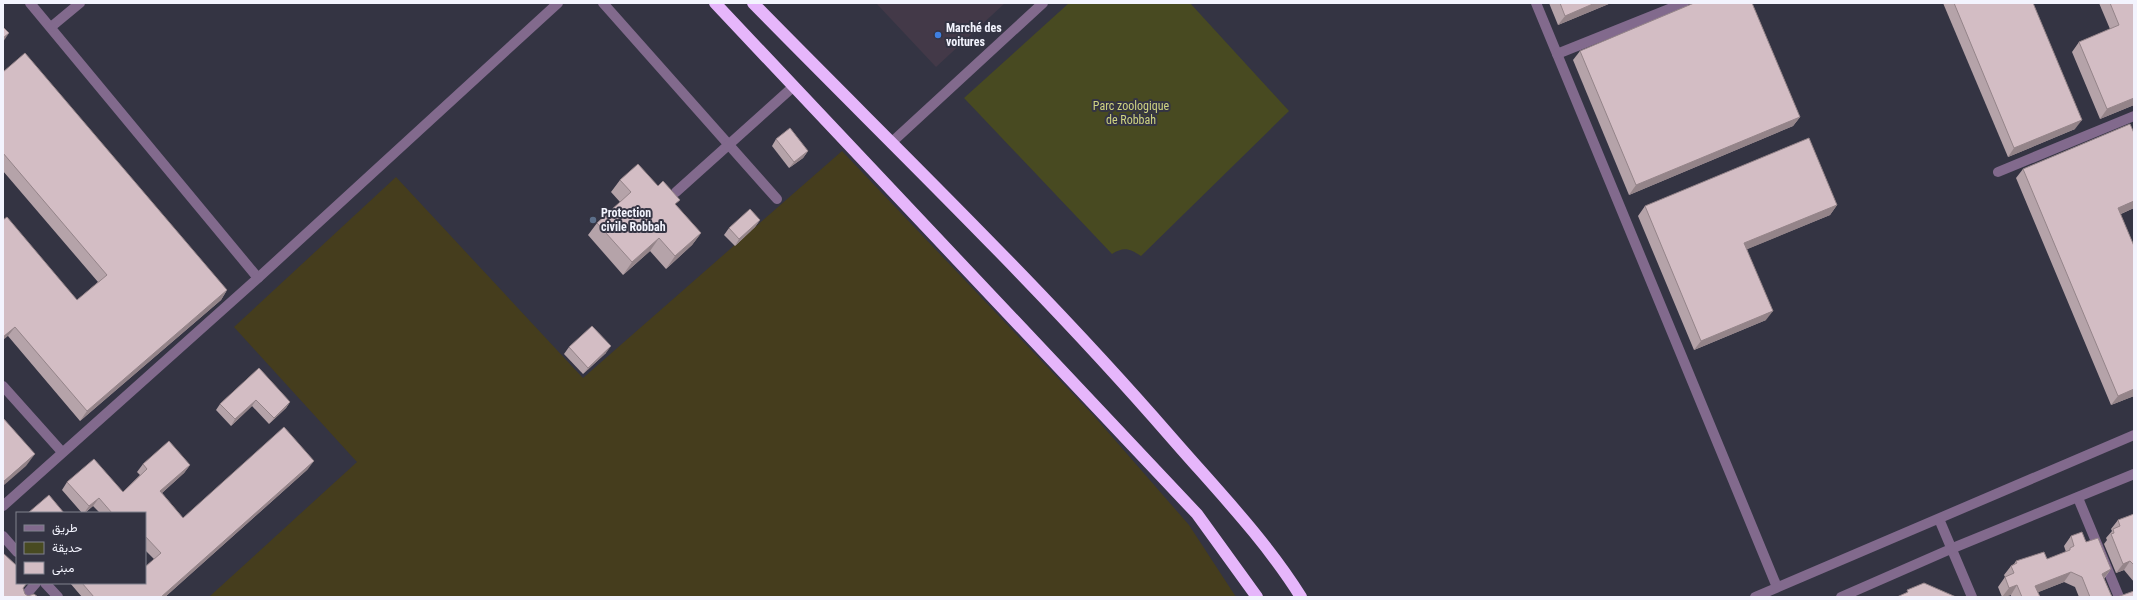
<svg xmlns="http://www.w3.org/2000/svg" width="2137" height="600" font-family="'Roboto Condensed',Vazirmatn,sans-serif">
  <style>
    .commercial { fill: #433948 }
    .green { fill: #484a21 }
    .sand { fill: #453d1d }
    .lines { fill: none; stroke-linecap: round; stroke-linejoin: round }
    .minor { stroke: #826a8d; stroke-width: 10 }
    .highway { stroke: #e6b6fb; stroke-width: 12 }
    .wall { fill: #b5a3a9 }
    .shaded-wall { fill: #948489 }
    .building { fill: #d3bdc4; stroke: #948489 }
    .shop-dot { fill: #3f7fe0; stroke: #343443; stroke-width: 1.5 }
    .service-dot { fill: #5c6f8a; stroke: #343443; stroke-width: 1.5 }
    .labels { text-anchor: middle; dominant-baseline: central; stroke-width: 4; stroke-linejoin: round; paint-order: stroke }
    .poi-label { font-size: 12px; font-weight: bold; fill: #f3f4fe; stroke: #343443; text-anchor: start }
    .park-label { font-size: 12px; fill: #cfd382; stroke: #343443 }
  </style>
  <rect width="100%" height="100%" fill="#343443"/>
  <path class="commercial" d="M876,3H1005L936,67Z"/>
  <path class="green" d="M1069,3H1190L1289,111L1141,256C1130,249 1124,246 1112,254L964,98Z"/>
  <path class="sand" d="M842,151L1094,416L1189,525L1236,597H209L357,462L234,327L396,177L583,378Z"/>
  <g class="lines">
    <g class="minor">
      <path d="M30,3L258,278"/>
      <path d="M603,3L777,199"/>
      <path d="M1536,3L1777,587"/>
      <path d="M51,27L80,3"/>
      <path d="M1557,54L1684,3"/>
      <path d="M891,143L1043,3"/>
      <path d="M1998,172L2134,116"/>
      <path d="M676,192L794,86"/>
      <path d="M3,386L62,452"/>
      <path d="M2078,498L2119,597"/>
      <path d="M3,506L258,278L558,3"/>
      <path d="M1939,519L1972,597"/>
      <path d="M3,536L17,552"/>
      <path d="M45,583L58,597"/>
      <path d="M24,597L36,583"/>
      <path d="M1755,597L2134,435"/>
      <path d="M1841,597L1953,548L2134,474"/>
    </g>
    <g class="highway">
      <path d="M715,3L1197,514L1257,597"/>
      <path d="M753,3C893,146 1039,285 1170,436C1215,488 1265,539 1301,597"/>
    </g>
  </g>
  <g class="wall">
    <path d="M1549,3H1611L1558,25Z"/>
    <path d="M1943,3H2033L2075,129L2008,157Z"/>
    <path d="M2099,3H2134V105L2100,119L2072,52L2079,42L2110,29Z"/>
    <path d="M1580,51L1800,117L1793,126L1629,195L1573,60Z"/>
    <path d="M3,72L227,290L221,300L80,421L8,336L3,220L77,300L98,282L3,171Z"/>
    <path d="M776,139L808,151L803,158L789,168L772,146Z"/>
    <path d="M2023,169L2134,208L2121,214L2134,396L2111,405L2016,178Z"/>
    <path d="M620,180L658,186L676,205L701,233L692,245L666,269L650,251L623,275L588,235L597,223L620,202L611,192Z"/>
    <path d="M1837,205L1830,215L1747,249L1766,320L1694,350L1638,216L1645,206Z"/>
    <path d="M760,220L755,227L735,246L724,235L729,228Z"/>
    <path d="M569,347L606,353L583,374L564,354Z"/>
    <path d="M259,368L290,402L286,408L269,424L252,406L231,426L216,410L220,404Z"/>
    <path d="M143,464L190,465L184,473L162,493L183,518L308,469L165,597H82L70,583H125L126,584L154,559L145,550V513H100L93,506L85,513H82L62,490L67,482L123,492L140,475L137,472Z"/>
    <path d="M2134,514V582L2124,570L2116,573L2104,544L2107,540L2106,538L2112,531L2111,529L2118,520Z"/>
    <path d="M2071,536L2086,542L2111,569L2104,579L2112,597H2079L2075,587L2064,582L2038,592L2040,597H2011V595L2002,597L1998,587L2005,577L2004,575L2011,566L2014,564L2016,561L2047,559L2066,552L2064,546Z"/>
  </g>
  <g class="shaded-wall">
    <path d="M1595,3H1611L1558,25L1565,16Z"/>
    <path d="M9,33L3,42V38Z"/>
    <path d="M2134,98V105L2100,119L2107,109Z"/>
    <path d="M1800,117L1793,126L1629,195L1636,185Z"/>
    <path d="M2082,120L2075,129L2008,157L2014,148Z"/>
    <path d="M808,151L803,158L789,168L794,162Z"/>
    <path d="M2134,201V208L2111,218L2118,208Z"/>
    <path d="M1837,205L1830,215L1738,253L1744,243Z"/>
    <path d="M760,220L755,227L735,246L739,239Z"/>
    <path d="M701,233L692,245L666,269L675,256Z"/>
    <path d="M659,238L650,251L623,275L632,262Z"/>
    <path d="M227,290L221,300L80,421L87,411Z"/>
    <path d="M1773,311L1766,320L1694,350L1701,341Z"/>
    <path d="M15,327L8,336L3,340V337Z"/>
    <path d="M611,346L606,353L583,374L588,368Z"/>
    <path d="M2134,389V396L2111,405L2118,396Z"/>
    <path d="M256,400L252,406L231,426L235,419Z"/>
    <path d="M290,402L286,408L269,424L274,418Z"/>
    <path d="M35,454L26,466L3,486V482Z"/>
    <path d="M314,461L308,469L165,597H161Z"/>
    <path d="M190,465L184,473L155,499L160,491Z"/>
    <path d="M99,498L93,506L84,513L89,506Z"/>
    <path d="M2130,561L2124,570L2116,573L2123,564Z"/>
    <path d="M2111,569L2104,578L2095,584L2102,574Z"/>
    <path d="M2071,572L2064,582L2029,596L2035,586Z"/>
    <path d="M2017,585L2011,595L2002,597L2009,588Z"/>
  </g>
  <g class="building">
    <path d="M1560,3H1595L1565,16Z"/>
    <path d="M1694,3H1752L1800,117L1636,185L1580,51Z"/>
    <path d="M1954,3H2033L2082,120L2014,148Z"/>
    <path d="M2110,3H2134V98L2107,109L2079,42L2119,25Z"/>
    <path d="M3,27L9,33L3,38Z"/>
    <path d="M25,53L227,290L87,411L15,327L3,337V220L7,217L77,300L107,275L3,153V72Z"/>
    <path d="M2130,124L2134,133V201L2118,208L2134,246V389L2118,396L2023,169Z"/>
    <path d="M790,128L808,151L794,162L776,139Z"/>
    <path d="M1809,138L1837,205L1744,243L1773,311L1701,341L1645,206Z"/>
    <path d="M638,164L658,186L663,181L680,200L675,204L701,233L675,256L659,238L632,262L597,223L631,192L620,180Z"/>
    <path d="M750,209L760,220L739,239L729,228Z"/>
    <path d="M592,326L611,346L588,368L569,347Z"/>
    <path d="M259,368L290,402L274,418L256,400L235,419L220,404Z"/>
    <path d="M3,418L35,454L3,482Z"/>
    <path d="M284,427L314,461L161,597H94L82,583H125L126,584V583H145V567L161,553L145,536V513H112L99,498L89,506L67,482L94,459L123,492L147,469L143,464L169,441L190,465L160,491L183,518Z"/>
    <path d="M49,495L64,513H28Z"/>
    <path d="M2134,514V565L2130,561L2123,564L2111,534L2114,533L2113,529L2120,526L2118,520Z"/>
    <path d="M2082,532L2086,542L2098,538L2111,569L2102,574L2112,597H2090L2082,577L2071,572L2035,586L2040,597H2022L2017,585L2009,588L2005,577L2014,573L2011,566L2017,563L2016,561L2044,552L2047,559L2070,550V548L2074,546L2071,536Z"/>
    <path d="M3,553L17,566V583H27L23,588L25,594L28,596L34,594L38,597H3Z"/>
    <path d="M1924,583L1956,597H1897L1908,592L1907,590Z"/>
    <path d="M2134,591V597H2117Z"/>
  </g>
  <circle class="shop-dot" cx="938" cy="35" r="4"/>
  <circle class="service-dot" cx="593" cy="220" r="4"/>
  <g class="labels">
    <g class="poi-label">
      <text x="946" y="28">Marché des<tspan x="946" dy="14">voitures</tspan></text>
      <text x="601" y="213">Protection<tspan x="601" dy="14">civile Robbah</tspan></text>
    </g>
    <g class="park-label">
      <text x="1131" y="106">Parc zoologique<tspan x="1131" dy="14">de Robbah</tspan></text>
    </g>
  </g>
  <rect width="2137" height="600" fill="none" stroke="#f3f4fe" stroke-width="8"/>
  <rect x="16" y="512" width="130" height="72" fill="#343443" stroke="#80818e"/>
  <rect x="24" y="525" width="20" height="6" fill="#826a8d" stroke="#80818e"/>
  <text x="52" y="532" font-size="12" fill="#f3f4fe">طريق</text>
  <rect x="24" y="542" width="20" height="12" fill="#484a21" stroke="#80818e"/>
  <text x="52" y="552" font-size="12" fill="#f3f4fe">حديقة</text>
  <rect x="24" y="562" width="20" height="12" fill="#d3bdc4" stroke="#80818e"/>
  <text x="52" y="572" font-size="12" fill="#f3f4fe">مبنى</text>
</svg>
